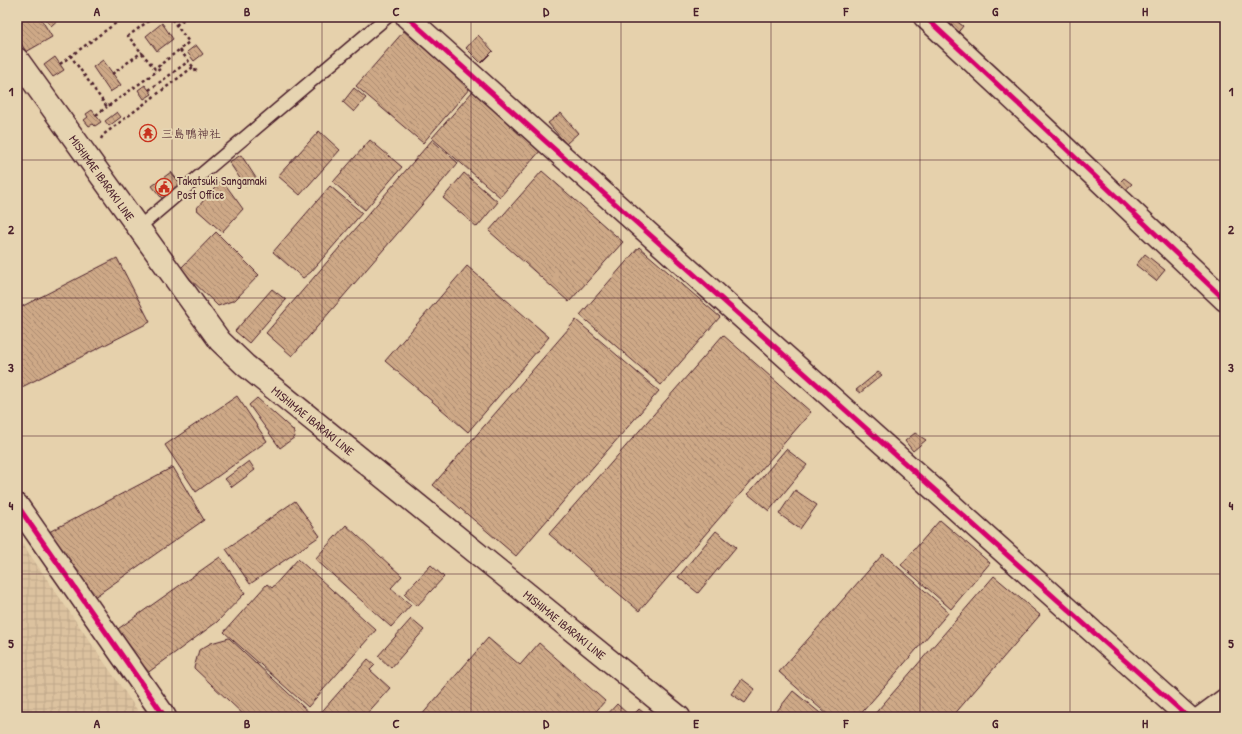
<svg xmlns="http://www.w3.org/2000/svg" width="1242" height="734" font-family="'Patrick Hand','Klee One',sans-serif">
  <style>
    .industrial { fill: url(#industrial-grid) }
    .building { fill: url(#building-back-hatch); stroke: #4a1f2b }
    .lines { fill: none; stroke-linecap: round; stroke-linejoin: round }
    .lane-casing { stroke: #4a1f2b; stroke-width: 15 }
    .street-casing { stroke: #4a1f2b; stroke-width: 25 }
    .secondary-casing { stroke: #4a1f2b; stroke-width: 25 }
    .path { stroke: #4a1f2b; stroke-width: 2.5; stroke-dasharray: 3 3; stroke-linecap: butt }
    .lane { stroke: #e6d4b1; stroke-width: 12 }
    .street { stroke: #e6d4b1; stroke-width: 22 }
    .secondary { stroke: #e6d4b1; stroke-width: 22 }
    .cycleway-casing { stroke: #e6d4b1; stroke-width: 8 }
    .cycleway { stroke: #d6006c; stroke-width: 5 }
    .grid { fill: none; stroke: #4a1f2b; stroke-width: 1; stroke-opacity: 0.55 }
    .labels { text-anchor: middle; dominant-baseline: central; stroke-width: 4; stroke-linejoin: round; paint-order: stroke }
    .poi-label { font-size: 12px; fill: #4a1f2b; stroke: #e6d4b1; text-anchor: start }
    .street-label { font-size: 12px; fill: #4a1f2b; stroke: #e6d4b1 }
    .neatline { fill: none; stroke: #4a1f2b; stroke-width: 1.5 }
    .grid-label { font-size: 13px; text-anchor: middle; font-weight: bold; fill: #4a1f2b }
  </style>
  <defs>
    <pattern id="industrial-grid" width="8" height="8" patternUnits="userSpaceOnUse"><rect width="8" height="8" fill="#dcc29f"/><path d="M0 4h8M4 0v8" fill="none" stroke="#bea689"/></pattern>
    <pattern id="building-back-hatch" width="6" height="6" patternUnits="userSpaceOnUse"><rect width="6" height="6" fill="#cea987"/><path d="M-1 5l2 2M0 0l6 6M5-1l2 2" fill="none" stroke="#a9896f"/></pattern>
  </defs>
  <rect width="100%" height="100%" fill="#e6d1ac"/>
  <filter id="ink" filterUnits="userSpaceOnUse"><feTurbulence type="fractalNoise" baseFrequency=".025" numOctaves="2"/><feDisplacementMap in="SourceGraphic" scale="8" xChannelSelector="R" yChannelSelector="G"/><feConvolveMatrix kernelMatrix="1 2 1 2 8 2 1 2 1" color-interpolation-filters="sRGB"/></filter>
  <g filter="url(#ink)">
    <path class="industrial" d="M17,536L138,711L130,717H17Z"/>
    <g class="building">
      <path d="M29,17H40L52,37L26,52L17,36V24Z"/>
      <path d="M43,17H61L51,26Z"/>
      <path d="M944,17H951L963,26L956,35L940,22Z"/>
      <path d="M162,23L173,39L157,51L146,36Z"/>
      <path d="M404,31L470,88L423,143L356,86Z"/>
      <path d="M478,35L493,51L481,63L466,48Z"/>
      <path d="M196,45L203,54L194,61L187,52Z"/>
      <path d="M55,57L64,70L53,77L44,65Z"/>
      <path d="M103,60L121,85L110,92L93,67Z"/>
      <path d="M145,85L152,94L144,99L138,90Z"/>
      <path d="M354,88L366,98L354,112L343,102Z"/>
      <path d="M473,91L541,150L500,197L432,138Z"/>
      <path d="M92,110L101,122L95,126L93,124L89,126L84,120L88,117L86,114Z"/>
      <path d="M117,112L121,117L109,126L105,121Z"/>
      <path d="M561,113L578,133L566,144L548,123Z"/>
      <path d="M319,131L340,150L300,195L278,176Z"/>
      <path d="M370,140L402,167L365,210L333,182Z"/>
      <path d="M432,140L458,163L292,356L266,333Z"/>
      <path d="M241,155L256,178L245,186L229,162Z"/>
      <path d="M542,171L623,242L569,302L489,231Z"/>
      <path d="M171,172L183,187L164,201L152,186Z"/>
      <path d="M464,173L498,202L477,227L443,198Z"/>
      <path d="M1124,178L1132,184L1122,193L1114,188Z"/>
      <path d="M222,180L243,209L222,232L196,209Z"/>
      <path d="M330,186L362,213L311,272L303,278L273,252Z"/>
      <path d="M216,232L259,275L235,300L218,306L180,269Z"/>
      <path d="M639,247L720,317L661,385L580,315Z"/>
      <path d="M1145,254L1165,270L1156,281L1136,265Z"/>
      <path d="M117,258L150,322L22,387L17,378V309Z"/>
      <path d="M467,266L549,337L468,432L385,361Z"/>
      <path d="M272,289L286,300L249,343L235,331Z"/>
      <path d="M576,320L659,391L516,556L433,485Z"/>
      <path d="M723,335L811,412L639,611L549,534Z"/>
      <path d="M878,372L882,375L860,393L856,390Z"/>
      <path d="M237,396L267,441L196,492L165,445Z"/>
      <path d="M257,398L293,430L295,437L280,448L249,405Z"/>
      <path d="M915,433L926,440L913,451L905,441Z"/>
      <path d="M786,449L807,465L769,511L748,494Z"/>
      <path d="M249,461L255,470L232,487L225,479Z"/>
      <path d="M173,467L204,520L93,598L47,533Z"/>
      <path d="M795,490L817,505L800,529L779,514Z"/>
      <path d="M295,501L320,536L250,584L226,549Z"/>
      <path d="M940,520L990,563L951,609L901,565Z"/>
      <path d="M346,525L402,576L391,588L411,605L391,627L315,559Z"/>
      <path d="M716,531L736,547L698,593L678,577Z"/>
      <path d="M883,554L949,612L858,717H830L779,672Z"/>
      <path d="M220,557L245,593L217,622L146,674L115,631Z"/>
      <path d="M298,559L376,630L308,707L224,632L267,584L272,588Z"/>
      <path d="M431,565L444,577L417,606L404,594Z"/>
      <path d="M994,576L1040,615L952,717H872Z"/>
      <path d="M411,619L424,630L391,668L378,656Z"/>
      <path d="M229,638L314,717H246L194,668L199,650L211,643Z"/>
      <path d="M488,638L520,665L539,643L605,701L591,717H420Z"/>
      <path d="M368,659L375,665L370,670L390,688L364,717H317Z"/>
      <path d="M742,679L755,689L745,703L731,694Z"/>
      <path d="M793,691L825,717H774L773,716Z"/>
      <path d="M617,704L631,717H605Z"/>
      <path d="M639,709L649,717H640L635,713Z"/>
    </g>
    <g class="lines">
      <g class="lane-casing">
        <path id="lane" d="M138,228L387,17"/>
      </g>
      <g class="street-casing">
        <g id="street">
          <path d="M407,17L1188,717"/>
          <path d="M925,17L1040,124L1225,300"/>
          <path d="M17,505L165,717"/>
          <path d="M1202,717L1225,700"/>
        </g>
      </g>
      <g class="secondary-casing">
        <g id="secondary">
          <path id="s1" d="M17,59L220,341L245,365L679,717"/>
        </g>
      </g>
      <g class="path">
        <path d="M143,17L147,22"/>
        <path d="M154,17L128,36L155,69L189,42L170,17"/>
        <path d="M176,25L187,17"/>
        <path d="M180,50L197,72"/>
        <path d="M70,55L107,107L160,69V65"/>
        <path d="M60,64L124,17"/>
        <path d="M112,74L142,52"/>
        <path d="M149,90L189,61"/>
        <path d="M96,115L107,107"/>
        <path d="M101,139L103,135L193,67"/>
      </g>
      <use href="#lane" class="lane"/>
      <use href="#street" class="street"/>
      <use href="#secondary" class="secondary"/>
      <g class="cycleway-casing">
        <g id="cycleway">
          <path d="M407,17L1188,717"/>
          <path d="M925,17L1040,124L1225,300"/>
          <path d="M17,505L165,717"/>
        </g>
      </g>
      <use href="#cycleway" class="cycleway"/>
    </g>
  </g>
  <path class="grid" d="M172,17V717M322,17V717M471,17V717M621,17V717M771,17V717M920,17V717M1070,17V717M17,160H1225M17,298H1225M17,436H1225M17,574H1225"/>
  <defs>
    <g id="temple-ring" transform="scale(0.9)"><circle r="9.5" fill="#e6d4b1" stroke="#c8321e" stroke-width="1.5"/><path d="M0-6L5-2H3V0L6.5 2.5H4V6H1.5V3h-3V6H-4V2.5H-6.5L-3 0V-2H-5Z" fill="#c8321e"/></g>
    <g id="civic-ring" transform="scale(0.9)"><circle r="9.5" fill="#e6d4b1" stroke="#c8321e" stroke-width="1.5"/><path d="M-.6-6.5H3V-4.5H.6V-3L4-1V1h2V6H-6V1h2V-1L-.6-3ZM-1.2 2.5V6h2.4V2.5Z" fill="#c8321e"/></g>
  </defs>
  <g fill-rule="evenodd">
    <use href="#temple-ring" x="148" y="133"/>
    <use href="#civic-ring" x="164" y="187"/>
  </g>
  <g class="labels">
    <g class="poi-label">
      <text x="161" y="133">三島鴨神社</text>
      <text x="177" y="180">Takatsuki Sangamaki<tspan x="177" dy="14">Post Office</tspan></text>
    </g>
    <g class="street-label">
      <text stroke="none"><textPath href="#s1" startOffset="146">MISHIMAE IBARAKI LINE</textPath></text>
      <text stroke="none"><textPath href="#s1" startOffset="470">MISHIMAE IBARAKI LINE</textPath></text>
      <text stroke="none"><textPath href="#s1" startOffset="794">MISHIMAE IBARAKI LINE</textPath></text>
    </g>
  </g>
  <rect width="1242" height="734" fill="none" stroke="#e6d4b1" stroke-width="44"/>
  <rect x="22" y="22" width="1198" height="690" class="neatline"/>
  <g class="grid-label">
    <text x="97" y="16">A</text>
    <text x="247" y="16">B</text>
    <text x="396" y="16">C</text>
    <text x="546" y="16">D</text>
    <text x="696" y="16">E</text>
    <text x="846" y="16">F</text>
    <text x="995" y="16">G</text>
    <text x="1145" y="16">H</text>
    <text x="11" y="96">1</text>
    <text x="1231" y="96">1</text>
    <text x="11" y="234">2</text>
    <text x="1231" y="234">2</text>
    <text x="11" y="372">3</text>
    <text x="1231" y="372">3</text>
    <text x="11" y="510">4</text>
    <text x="1231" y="510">4</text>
    <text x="11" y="648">5</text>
    <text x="1231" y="648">5</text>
    <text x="97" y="728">A</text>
    <text x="247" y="728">B</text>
    <text x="396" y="728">C</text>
    <text x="546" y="728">D</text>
    <text x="696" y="728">E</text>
    <text x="846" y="728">F</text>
    <text x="995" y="728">G</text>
    <text x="1145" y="728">H</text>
  </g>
</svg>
